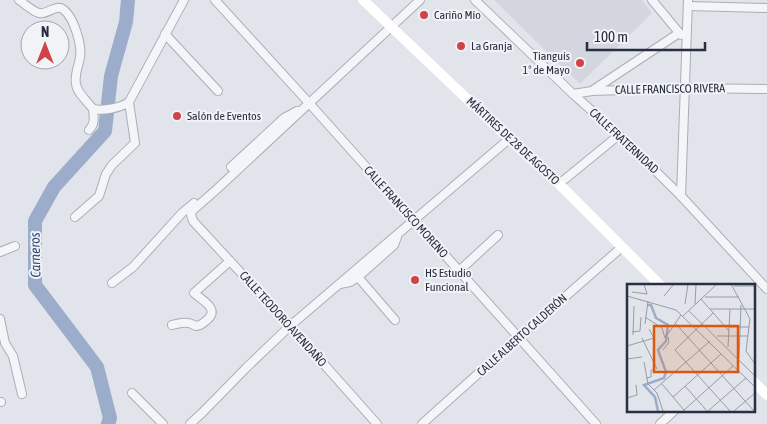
<svg xmlns="http://www.w3.org/2000/svg" width="767" height="424" font-family="'Asap Condensed',sans-serif">
  <style>
    .built { fill: #d3d6df }
    .lines { fill: none; stroke-linecap: round; stroke-linejoin: round }
    .river { stroke: #9badcb; stroke-width: 14 }
    .minor-casing { stroke: #aaaeb8; stroke-width: 10 }
    .minor { stroke: #f4f5f8; stroke-width: 8 }
    .secondary { stroke: #fff; stroke-width: 10 }
    .poi-dot { fill: #d24348; stroke: #f1f3f7; stroke-width: 2 }
    .labels { text-anchor: middle; dominant-baseline: central; stroke-width: 4; stroke-linejoin: round; paint-order: stroke }
    .poi-label { font-size: 12px; fill: #292f42; stroke: #f1f3f7; text-anchor: start }
    .street-label { font-size: 12px; fill: #292f42; stroke: #f1f3f7 }
    .water-label { font-size: 14px; font-style: italic; fill: #314978; stroke: #f1f3f7 }
    .inset-river { fill: none; stroke: #9badcb; stroke-width: 2.5 }
    .inset-road { fill: none; stroke: #979ca7; stroke-width: 1 }
    .view { fill: #de570f; fill-opacity: 0.15; stroke: #de570f; stroke-width: 2.5 }
    .inset-edge { fill: none; stroke: #292f42; stroke-width: 2.5 }
  </style>
  <rect width="100%" height="100%" fill="#e1e4ea"/>
  <path class="built" d="M494,0H642L652,13L580,84Z"/>
  <g class="lines">
    <path class="river" d="M108,424L110,418L97,367L35,285V221L54,187L105,131L111,76L126,22L128,0"/>
    <g class="minor-casing">
      <g id="minor">
        <path d="M19,0C25,4 32,11 39,13C48,15 56,3 64,10C74,18 82,45 80,57C79,65 74,75 76,84C77,93 88,102 93,109C104,111 120,108 129,102L184,0"/>
        <path d="M215,0L309,103L596,424"/>
        <path d="M475,0L573,94L619,135L681,196L767,289"/>
        <path d="M652,0L681,35"/>
        <path d="M688,6L767,8"/>
        <path d="M165,34L218,91"/>
        <path d="M593,90L679,33"/>
        <path d="M573,94L592,91L685,88L767,89"/>
        <path d="M89,130C95,124 94,118 93,109"/>
        <path d="M231,167L284,118L297,111"/>
        <path d="M559,184L619,135"/>
        <path d="M681,196L688,0"/>
        <path d="M75,217L99,196L106,174L112,165L135,143L129,102"/>
        <path d="M0,252L15,246"/>
        <path d="M459,271L498,235"/>
        <path d="M358,277L395,320"/>
        <path d="M112,283L133,267L182,213L194,203"/>
        <path d="M340,284L350,282L358,277L394,245L397,237"/>
        <path d="M0,319L5,343L13,356L22,394"/>
        <path d="M172,325C178,324 182,322 188,323C191,323 193,325 196,326C201,326 203,323 207,320C220,309 203,301 194,293L230,261"/>
        <path d="M132,393L163,424"/>
        <path d="M0,402H1"/>
        <path d="M190,424L202,413L247,367L290,326L509,139"/>
        <path d="M377,424L290,326L193,221L191,215L192,211L217,189L420,0"/>
        <path d="M422,424L519,337L622,247"/>
        <path d="M660,424L675,410"/>
      </g>
    </g>
    <use href="#minor" class="minor"/>
    <g class="secondary">
      <path d="M363,0L509,139L559,184L660,285"/>
      <path d="M753,381L767,395"/>
    </g>
  </g>
  <g class="poi-dot">
    <circle cx="424" cy="15" r="5"/>
    <circle cx="461" cy="46" r="5"/>
    <circle cx="580" cy="63" r="5"/>
    <circle cx="177" cy="116" r="5"/>
    <circle cx="415" cy="280" r="5"/>
  </g>
  <g class="labels">
    <g class="poi-label">
      <text x="434" y="15">Cariño Mío</text>
      <text x="471" y="46">La Granja</text>
      <text x="570" y="56" text-anchor="end">Tianguis<tspan x="570" dy="14">1° de Mayo</tspan></text>
      <text x="187" y="116">Salón de Eventos</text>
      <text x="425" y="273">HS Estudio<tspan x="425" dy="14">Funcional</tspan></text>
    </g>
    <g class="street-label">
      <text transform="translate(670 89) rotate(-1)">CALLE FRANCISCO RIVERA</text>
      <text transform="translate(513 141) rotate(43)">MÁRTIRES DE 28 DE AGOSTO</text>
      <text transform="translate(624 141) rotate(43)">CALLE FRATERNIDAD</text>
      <text transform="translate(406 212) rotate(48)">CALLE FRANCISCO MORENO</text>
      <text transform="translate(283 319) rotate(48)">CALLE TEODORO AVENDAÑO</text>
      <text transform="translate(522 335) rotate(-42)">CALLE ALBERTO CALDERÓN</text>
    </g>
    <g class="water-label">
      <text transform="translate(35 255) rotate(-91)">Carneros</text>
    </g>
  </g>
  <g transform="translate(627 284)">
    <rect width="128" height="128" fill="#e1e4ea"/>
    <path class="inset-river" d="M20,21H24L29,34L41,41L39,57L31,66L39,88L37,94L17,101L28,113L31,127"/>
    <path class="inset-road" d="M104,0L123,35L119,67L128,80M107,2H128M5,8L20,10L17,0M0,12L49,26L128,103M37,12L47,0M78,13H112M74,15L102,47M58,20L61,0M68,20L69,0M83,25H128M62,27L128,92M86,29L48,66L103,127M56,32L90,0M18,33L35,44L38,54L54,31M18,40L21,17M49,40L127,127M102,43H122M5,48L13,47L14,33M6,51L7,22M90,52H121M15,54L30,85M0,62L27,54L22,45M101,63L103,25M36,66L42,58L41,53M112,74L114,21M0,75L15,73M17,78L21,100L30,109L36,127M19,94L24,93V86H28M35,100L57,126M58,102L80,127M27,106L83,57M46,113L94,70M0,114L10,111L9,101M56,127L106,82M81,127L119,94M107,127L128,109"/>
    <path class="view" d="M27,42H111V88H27Z"/>
    <rect width="128" height="128" class="inset-edge"/>
  </g>
  <g transform="translate(45 45)"><circle r="24" fill="#f1f3f7" stroke="#a1a5af"/>
  <path d="M0-4L9 19L0 12L-9 19Z" fill="#d24348"/>
  <text y="-8" font-size="14" font-weight="bold" text-anchor="middle" fill="#292f42">N</text>
  </g>
  <path d="M587 42v8h118v-8" fill="none" stroke="#292f42" stroke-width="2.5"/>
  <text x="594" y="42" font-size="15" fill="#292f42" stroke="#f1f3f7" stroke-width="4" paint-order="stroke">100 m</text>
</svg>
